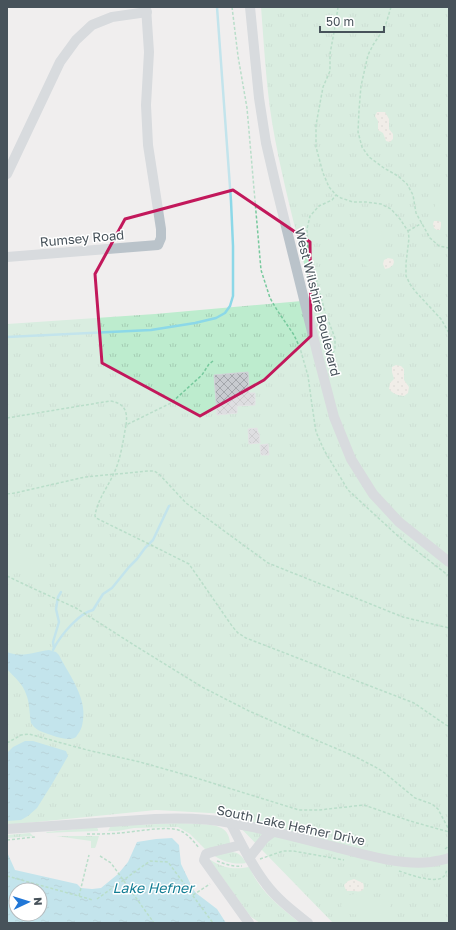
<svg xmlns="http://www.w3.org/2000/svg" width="456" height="930" font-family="'Golos Text',sans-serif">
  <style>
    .grass { fill: url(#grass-tufts) }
    .sand { fill: url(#sand-dots) }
    .pitch { fill: #bdecce }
    .water { fill: url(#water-ripples); fill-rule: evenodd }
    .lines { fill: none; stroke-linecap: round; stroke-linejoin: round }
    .stream { stroke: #8cd8e8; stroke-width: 2.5 }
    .building { fill: url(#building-cross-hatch); stroke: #d2d4d9 }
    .path { stroke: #77c99d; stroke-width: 1.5; stroke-dasharray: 3 2; stroke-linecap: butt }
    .minor { stroke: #bac3ca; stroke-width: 10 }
    .marked { fill: none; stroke: #c2185b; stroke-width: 3; stroke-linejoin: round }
    .labels { text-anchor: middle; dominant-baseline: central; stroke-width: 3; stroke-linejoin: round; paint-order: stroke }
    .street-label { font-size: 13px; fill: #47525a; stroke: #fff }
    .water-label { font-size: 14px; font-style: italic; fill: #127d94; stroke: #fff }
  </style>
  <defs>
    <pattern id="grass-tufts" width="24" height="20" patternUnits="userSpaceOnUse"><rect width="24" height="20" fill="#bdecce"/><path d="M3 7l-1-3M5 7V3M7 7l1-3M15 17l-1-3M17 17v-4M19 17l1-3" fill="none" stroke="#a4ccb3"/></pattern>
    <pattern id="sand-dots" width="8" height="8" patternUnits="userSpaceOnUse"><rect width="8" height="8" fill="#f1ebdf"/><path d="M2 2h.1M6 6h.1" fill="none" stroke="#d0ccc2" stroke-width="1.8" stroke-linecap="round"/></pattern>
    <pattern id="water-ripples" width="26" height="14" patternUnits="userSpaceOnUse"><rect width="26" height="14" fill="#8cd8e8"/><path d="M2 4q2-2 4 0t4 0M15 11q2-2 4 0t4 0" fill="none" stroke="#74b2bf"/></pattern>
    <pattern id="building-cross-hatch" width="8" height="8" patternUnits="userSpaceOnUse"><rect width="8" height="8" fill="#c8cbd0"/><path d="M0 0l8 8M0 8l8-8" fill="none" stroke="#a4a7ac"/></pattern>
  </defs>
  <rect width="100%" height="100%" fill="#f0eeee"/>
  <g class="grass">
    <path d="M261,7H449V923H333L227,814L156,810L7,825V324L155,314L313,300C299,241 282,182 272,122C266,84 264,45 261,7Z"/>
    <path d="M180,823C187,823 193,824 200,824C213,825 229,825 230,843L228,844L206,850L190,834L178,827L134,828L118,831H108L110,827L112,826Z"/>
    <path d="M96,827L98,829V831L69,832L46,833L47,832Z"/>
    <path d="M30,833L33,836L7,838V835Z"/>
    <path d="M56,836H99L96,846L95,848H91V841Z"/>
    <path d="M231,852C239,852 242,856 246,863C234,865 224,862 213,855Z"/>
    <path d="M209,859C223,868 233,870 249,867C252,872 254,877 257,881C268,898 284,910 300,923H260L251,917L245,909Z"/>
  </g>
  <g class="sand">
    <path d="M377,112H385L389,119V129L393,134V139L390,142L386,141L383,133L378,130V121L375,116Z"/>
    <path d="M434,221H438L441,222V226L440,230H437L434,228L433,224Z"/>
    <path d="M388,258L393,259L394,262L393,265L389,268L385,269L383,264L384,260Z"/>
    <path d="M396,365L401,366L404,369V380L409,387L408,393L404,396C397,395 393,394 389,389L390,383L394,379L392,372V367Z"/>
    <path d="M354,879L363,883C366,892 360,892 354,891C352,891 348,891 347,891C345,889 345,888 344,885L348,881Z"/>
  </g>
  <g class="pitch">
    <path d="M443,189H447L449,190V230L444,216L435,208C434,202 438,194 443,189Z"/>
    <path d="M371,226C374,227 378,227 380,230C383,233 386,246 385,251C383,257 378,262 374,267C372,267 370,268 368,267C363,265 354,252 354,247C354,240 366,228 371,226Z"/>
    <path d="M7,547L40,564L41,568L37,578L31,579L7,566Z"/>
    <path d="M356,894C360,896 364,898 368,898C376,900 384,897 390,903V912C387,917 375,922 369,920C366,919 363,916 360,915C356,914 351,914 347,913L341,906L343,898L349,895Z"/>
  </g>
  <g class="water">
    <path d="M49,650L56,652L59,655C70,677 89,699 82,726C81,730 78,734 76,737C75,738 71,739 70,739C63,740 44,733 38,730C35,728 33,726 31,723C29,713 30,703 26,694C23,684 14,677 7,669V652C22,658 34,652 49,650Z"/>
    <path d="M25,741H33L66,751L68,756L52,784L37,808L28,816L21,820L7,821V753L13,747Z"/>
    <path d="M172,838L179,845L181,864L193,889L196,893L217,909L226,923H7V852L15,870L77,884L81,888L92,889L101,888L118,874L128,862L137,842L156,839ZM16,890H40V914H16Z"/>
  </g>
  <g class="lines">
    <g class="stream">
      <path d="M7,337L151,330L195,323L216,318L225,313L230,306L233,296V246L231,201L217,7"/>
      <path d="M54,648C61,635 79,613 93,610L103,594L112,588L129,567L137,559L145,548L153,540L169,506"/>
      <path d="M53,650L54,648L53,642L59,622L56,609L58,597L61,592"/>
    </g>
  </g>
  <g class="building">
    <path d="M248,372L249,393H255V405L237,406V413L217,415L214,375Z"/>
    <path d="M257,428L258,433H259L260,443L249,444L248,429Z"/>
    <path d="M268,444L269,455H261L260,445Z"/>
  </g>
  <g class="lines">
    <g class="path">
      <path d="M232,7L238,56L247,108L261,270L270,298L277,310L294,335L300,348L308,376L312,405L316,432L324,450L348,490L399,537L449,576"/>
      <path d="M338,7L336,21L330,54V71L323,87L316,125V147L323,173L329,187L336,195L341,198L353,202H366L381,204L391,209L400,219L408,231L409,238L406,263V276L410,284L415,291L441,319L449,333"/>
      <path d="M391,7L385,27L373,45L368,55L361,86L359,110L358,132L362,147L369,157L384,168L398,176L407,184L413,195L416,213L430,238L439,246L449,248"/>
      <path d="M408,231L422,223"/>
      <path d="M328,355L333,353L335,349V338L325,312L308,248L307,229L310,216L319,206L332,200L336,195"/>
      <path d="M213,361L209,364L202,375L171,403L126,425C123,441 121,458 114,473C108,487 97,500 95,516L96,518L149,544L189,564L232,626L238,633L246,638L414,703L449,727"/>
      <path d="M7,418L110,401C125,403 128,412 126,425"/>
      <path d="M7,494L15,493L85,477L148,471H154L159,474L186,503L268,563L403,617L449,628"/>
      <path d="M7,576L30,587L76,608L134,645L202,687L249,711L297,732L354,756L379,769L386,774L415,798L432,804L438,809L449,830"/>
      <path d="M7,743L21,735L29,734L87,750L140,762L193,777L299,810H319L364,805L410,821L449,832"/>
      <path d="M87,834C98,834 109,834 120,833C135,832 169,825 181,831C189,835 194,842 199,848"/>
      <path d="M7,840L35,837"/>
      <path d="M445,849L449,846"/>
      <path d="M100,856L111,863L154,923"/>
      <path d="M260,859L283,851H293L344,860"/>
      <path d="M217,861C225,864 233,867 242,866"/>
      <path d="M399,871C408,874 435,884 443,877C446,875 446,872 447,869"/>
      <path d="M7,876L93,900"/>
      <path d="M193,895L210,884"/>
      <path d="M79,896L89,855"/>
      <path d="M97,899L150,861L168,862L213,923"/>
    </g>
    <g class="minor">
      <path d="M250,7L259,98L266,143L276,186L318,356L334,417L351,459L373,494L399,522L449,562"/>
      <path d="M7,174L60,62L76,40L92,25L112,17L147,12"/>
      <path d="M7,257L158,245L161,238V229L148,145L146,105L149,52L146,7"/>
      <path d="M230,822C241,843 251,865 266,884C277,899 293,911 308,923"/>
      <path d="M7,829L155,819C180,818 206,818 231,823C262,828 293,836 323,844C357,852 396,866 431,862C437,861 443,860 449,858"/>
      <path d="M241,845L212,852L206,854L204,860L249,923"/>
      <path d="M249,858L265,838L273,832"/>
    </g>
  </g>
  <path d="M0 0H456V930H0ZM233,190L310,242L311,336L264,380L200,416L102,363L95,274L125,219Z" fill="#f0eeee" fill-opacity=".55" fill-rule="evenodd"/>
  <path class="marked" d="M233,190L310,242L311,336L264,380L200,416L102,363L95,274L125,219Z"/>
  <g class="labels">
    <g class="street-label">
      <text transform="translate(82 238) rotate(-5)">Rumsey Road</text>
      <text transform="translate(318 302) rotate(76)">West Wilshire Boulevard</text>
      <text transform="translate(291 825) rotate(12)">South Lake Hefner Drive</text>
    </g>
    <g class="water-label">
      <text x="153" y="887">Lake Hefner</text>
    </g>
  </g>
  <rect width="456" height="930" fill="none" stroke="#47525a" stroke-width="16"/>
  <g transform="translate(28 902) rotate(86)"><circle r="19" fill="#ffffff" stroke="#b5babd"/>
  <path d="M0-3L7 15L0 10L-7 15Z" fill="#2177d7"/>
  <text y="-6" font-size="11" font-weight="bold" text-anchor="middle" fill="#47525a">N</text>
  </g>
  <path d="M320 26v6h64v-6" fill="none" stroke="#47525a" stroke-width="2"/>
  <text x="326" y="26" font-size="12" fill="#47525a" stroke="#ffffff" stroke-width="3" paint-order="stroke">50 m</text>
</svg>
